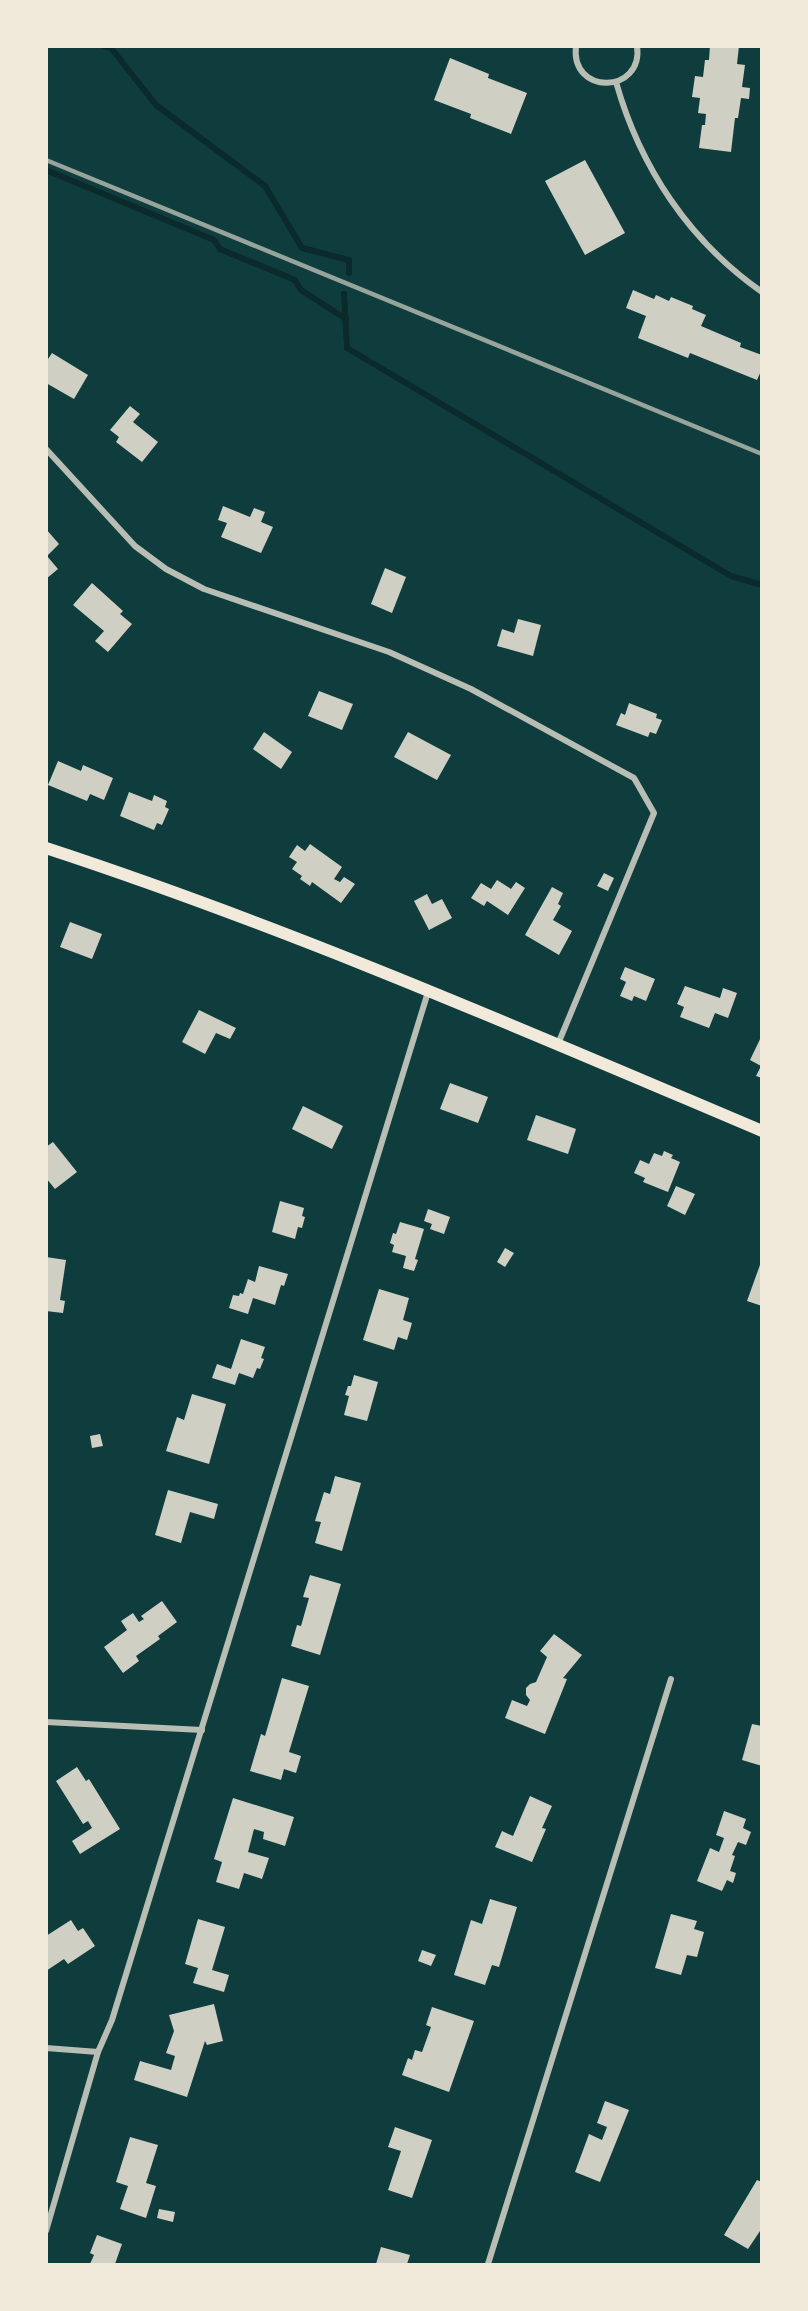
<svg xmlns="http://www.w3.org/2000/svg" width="808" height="2311" font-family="'Varela Round',sans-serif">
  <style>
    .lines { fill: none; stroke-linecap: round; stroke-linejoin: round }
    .stream { stroke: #0a2a2b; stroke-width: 6 }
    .building { fill: #cfcfc3 }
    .minor { stroke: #b8beb3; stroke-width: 6 }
    .secondary { stroke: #f1e9da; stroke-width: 12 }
    .rail { stroke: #97a49c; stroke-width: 4.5 }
  </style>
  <rect width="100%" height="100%" fill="#0f3d3e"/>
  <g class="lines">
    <g class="stream">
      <path d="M104,46L111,48L156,105L265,186L302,248L349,260V273"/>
      <path d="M46,170L214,240L220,249L295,280L301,290L346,319"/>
      <path d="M344,294L347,348L731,576L762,585"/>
    </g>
  </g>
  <g class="building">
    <path d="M710,46H739L737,64L745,65L742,87L750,88L749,99L741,98L738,118H735L731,152L699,148L702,125H705L706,114L698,113L700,98L692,97L695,76L703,77L705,60H709Z"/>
    <path d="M450,58L489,74L488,78L527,93L511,134L470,118L471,114L434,100Z"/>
    <path d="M585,160L625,233L585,255L545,181Z"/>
    <path d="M633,290L654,299L656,295L669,301L671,297L693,306L692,309L706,315L701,326L741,343L740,347L762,355V369L757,380L690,353L688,358L638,338L646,316L626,308Z"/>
    <path d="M52,353L88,375L74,399L46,383V362Z"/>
    <path d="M130,406L140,414L133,422L158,442L142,462L116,442L119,437L110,430Z"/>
    <path d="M223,506L250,517L254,508L265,512L261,522L273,527L261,553L221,537L227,523L218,520Z"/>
    <path d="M46,529L59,544L47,556L58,569L46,579Z"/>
    <path d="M385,568L406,577L392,613L371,604Z"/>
    <path d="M92,583L123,611L120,614L132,624L108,652L95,641L104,631L73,605Z"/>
    <path d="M518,619L541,625L533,656L497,646L502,629L514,633Z"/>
    <path d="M319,691L353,704L342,730L308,716Z"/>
    <path d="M629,703L657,714L656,718L662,720L656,734L650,732L648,737L616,725L621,713L625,715Z"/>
    <path d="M264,732L292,752L281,769L253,749Z"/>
    <path d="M408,732L451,755L437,780L394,757Z"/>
    <path d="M58,761L81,771L83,765L113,778L104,800L90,794L87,801L48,785Z"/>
    <path d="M129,792L152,801L154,795L167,801L165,807L169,809L162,825L157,823L154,830L120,816Z"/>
    <path d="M310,844L342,867L334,879L340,882L344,877L355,884L341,903L312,882L310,886L300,879L302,876L292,869L297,862L289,857L297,845L305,851Z"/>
    <path d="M604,873L614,878L608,891L597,886Z"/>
    <path d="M497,880L511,889L516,882L525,888L508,915L487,901L484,906L471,898L481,883L491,889Z"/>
    <path d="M552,887L563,893L558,904L561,906L553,920L572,931L559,955L525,935Z"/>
    <path d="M427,894L432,904L442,899L452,918L429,930L414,901Z"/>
    <path d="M70,922L102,934L92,959L60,947Z"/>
    <path d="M625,967L655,979L646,1001L634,996L632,1001L620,996L626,982L620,979Z"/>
    <path d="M685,986L720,998L723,988L737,993L728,1018L715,1013L709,1028L680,1017L684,1007L677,1004Z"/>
    <path d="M199,1010L236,1028L230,1039L216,1033L205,1054L182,1042Z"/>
    <path d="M762,1035V1078L756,1076L761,1066L750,1060Z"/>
    <path d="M450,1083L488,1097L478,1123L440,1109Z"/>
    <path d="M303,1106L343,1126L332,1149L292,1129Z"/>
    <path d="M536,1115L576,1129L568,1154L527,1140Z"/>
    <path d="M53,1142L77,1172L55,1189L46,1178V1147Z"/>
    <path d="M664,1151L673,1155L671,1158L680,1162L668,1192L643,1182L645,1178L634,1173L640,1160L649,1164L654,1153L662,1156Z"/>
    <path d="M676,1186L695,1194L685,1215L667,1206Z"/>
    <path d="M280,1201L304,1208L302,1216L305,1217L302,1228L298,1227L295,1239L272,1232Z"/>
    <path d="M428,1209L450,1217L444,1234L430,1229L432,1224L424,1221Z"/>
    <path d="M400,1222L424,1229L415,1259L418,1260L414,1271L403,1268L406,1256L392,1252L394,1245L390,1243L393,1233L396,1234Z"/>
    <path d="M505,1248L514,1253L505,1267L497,1262Z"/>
    <path d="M46,1257L66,1260L60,1300L65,1301L63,1313L46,1311Z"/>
    <path d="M761,1262H762V1306L747,1301Z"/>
    <path d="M259,1266L288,1274L284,1286L281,1285L275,1305L253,1298L248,1314L229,1308L233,1295L239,1296L240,1293L243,1294L248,1279L255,1282Z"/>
    <path d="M379,1289L409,1298L403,1320L412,1323L407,1340L398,1337L394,1350L363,1340Z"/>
    <path d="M241,1339L265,1347L261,1358L264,1359L260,1369L257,1368L253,1378L239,1373L235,1385L212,1378L217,1364L231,1369Z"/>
    <path d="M354,1375L378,1382L367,1421L344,1415L349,1396L345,1395L348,1386H351Z"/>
    <path d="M192,1394L226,1404L209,1464L166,1451L177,1417L184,1420Z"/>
    <path d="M100,1434L103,1446L92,1448L90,1436Z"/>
    <path d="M335,1476L361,1483L342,1551L315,1543L321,1522L315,1521L324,1492L330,1494Z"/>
    <path d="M168,1490L218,1504L214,1519L190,1512L181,1543L155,1535Z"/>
    <path d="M310,1575L341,1584L320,1655L291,1646L297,1625L301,1626L309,1598L303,1597Z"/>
    <path d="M162,1601L177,1622L158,1636L160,1639L136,1656L139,1661L123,1673L104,1647L127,1630L121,1621L133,1613L139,1622L144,1619L141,1616Z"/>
    <path d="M554,1634L582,1655L563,1678L567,1679L545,1734L505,1718L512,1700L527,1706L530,1700L526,1695V1688L530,1684L536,1682L547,1657L540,1651Z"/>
    <path d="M282,1678L309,1686L289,1752L301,1756L296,1773L284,1769L281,1780L250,1771L261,1734L265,1736Z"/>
    <path d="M752,1724L762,1726V1766L742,1760Z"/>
    <path d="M77,1767L86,1781L89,1779L120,1829L80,1854L72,1841L92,1828L88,1821L83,1824L56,1781Z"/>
    <path d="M530,1796L552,1806L542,1828L546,1829L532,1862L495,1847L502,1831L513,1836Z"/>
    <path d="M233,1798L294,1817L285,1846L263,1839L264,1832L254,1829L248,1852L269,1858L262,1879L244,1873L239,1889L216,1882L222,1862L214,1859Z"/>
    <path d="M724,1811L746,1819L743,1828L751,1832L746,1845L738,1842L732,1855L735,1856L730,1871L736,1873L733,1883L727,1880L722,1891L697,1881L710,1848L719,1852L724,1838L716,1835Z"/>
    <path d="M490,1899L517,1907L499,1967L492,1965L485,1985L454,1975L471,1920L482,1924Z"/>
    <path d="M671,1914L697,1921L694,1929L704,1932L697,1957L687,1955L681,1975L655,1968Z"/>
    <path d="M198,1919L225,1927L212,1970L229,1975L224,1992L193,1983L198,1968L185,1964Z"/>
    <path d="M71,1920L78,1931L83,1928L95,1946L68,1964L64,1959L46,1971V1936Z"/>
    <path d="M422,1950L436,1955L431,1966L418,1961Z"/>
    <path d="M214,2004L223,2041L207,2045L205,2041L187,2097L134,2080L140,2061L171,2070L175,2056L166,2053L174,2031L169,2015Z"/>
    <path d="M432,2007L474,2021L449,2092L402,2075L408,2058L412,2060L415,2050L422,2052L431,2027L426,2025Z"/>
    <path d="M605,2101L629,2110L600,2182L575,2172L589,2134L602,2140L607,2127L597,2123Z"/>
    <path d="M395,2127L432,2140L412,2198L388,2190L401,2151L388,2147Z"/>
    <path d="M130,2137L158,2145L146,2183L156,2186L146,2218L120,2209L128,2186L116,2182Z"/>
    <path d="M757,2180L762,2182V2228L748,2249L724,2235Z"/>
    <path d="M159,2209L175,2212L173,2222L157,2218Z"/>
    <path d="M97,2235L122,2244L115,2264H90L94,2255L90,2253Z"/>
    <path d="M381,2247L410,2255L407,2264H376Z"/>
  </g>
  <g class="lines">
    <g class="minor">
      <path d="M576,46C570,96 644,94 637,46"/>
      <path d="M616,82C640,167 689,241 762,292"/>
      <path d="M46,449L135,546L166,569L204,589L389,652L471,689L634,778L654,813L558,1044"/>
      <path d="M46,1722L202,1730"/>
      <path d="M46,2048L98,2052L112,2020L428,992"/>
      <path d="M46,2231L98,2052"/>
      <path d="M488,2264L671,1679"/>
    </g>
    <path class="secondary" d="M46,848C290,928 526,1031 762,1131"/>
    <path class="rail" d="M46,160L762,454"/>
  </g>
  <rect width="808" height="2311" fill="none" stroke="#f1e9da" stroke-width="96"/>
</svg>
